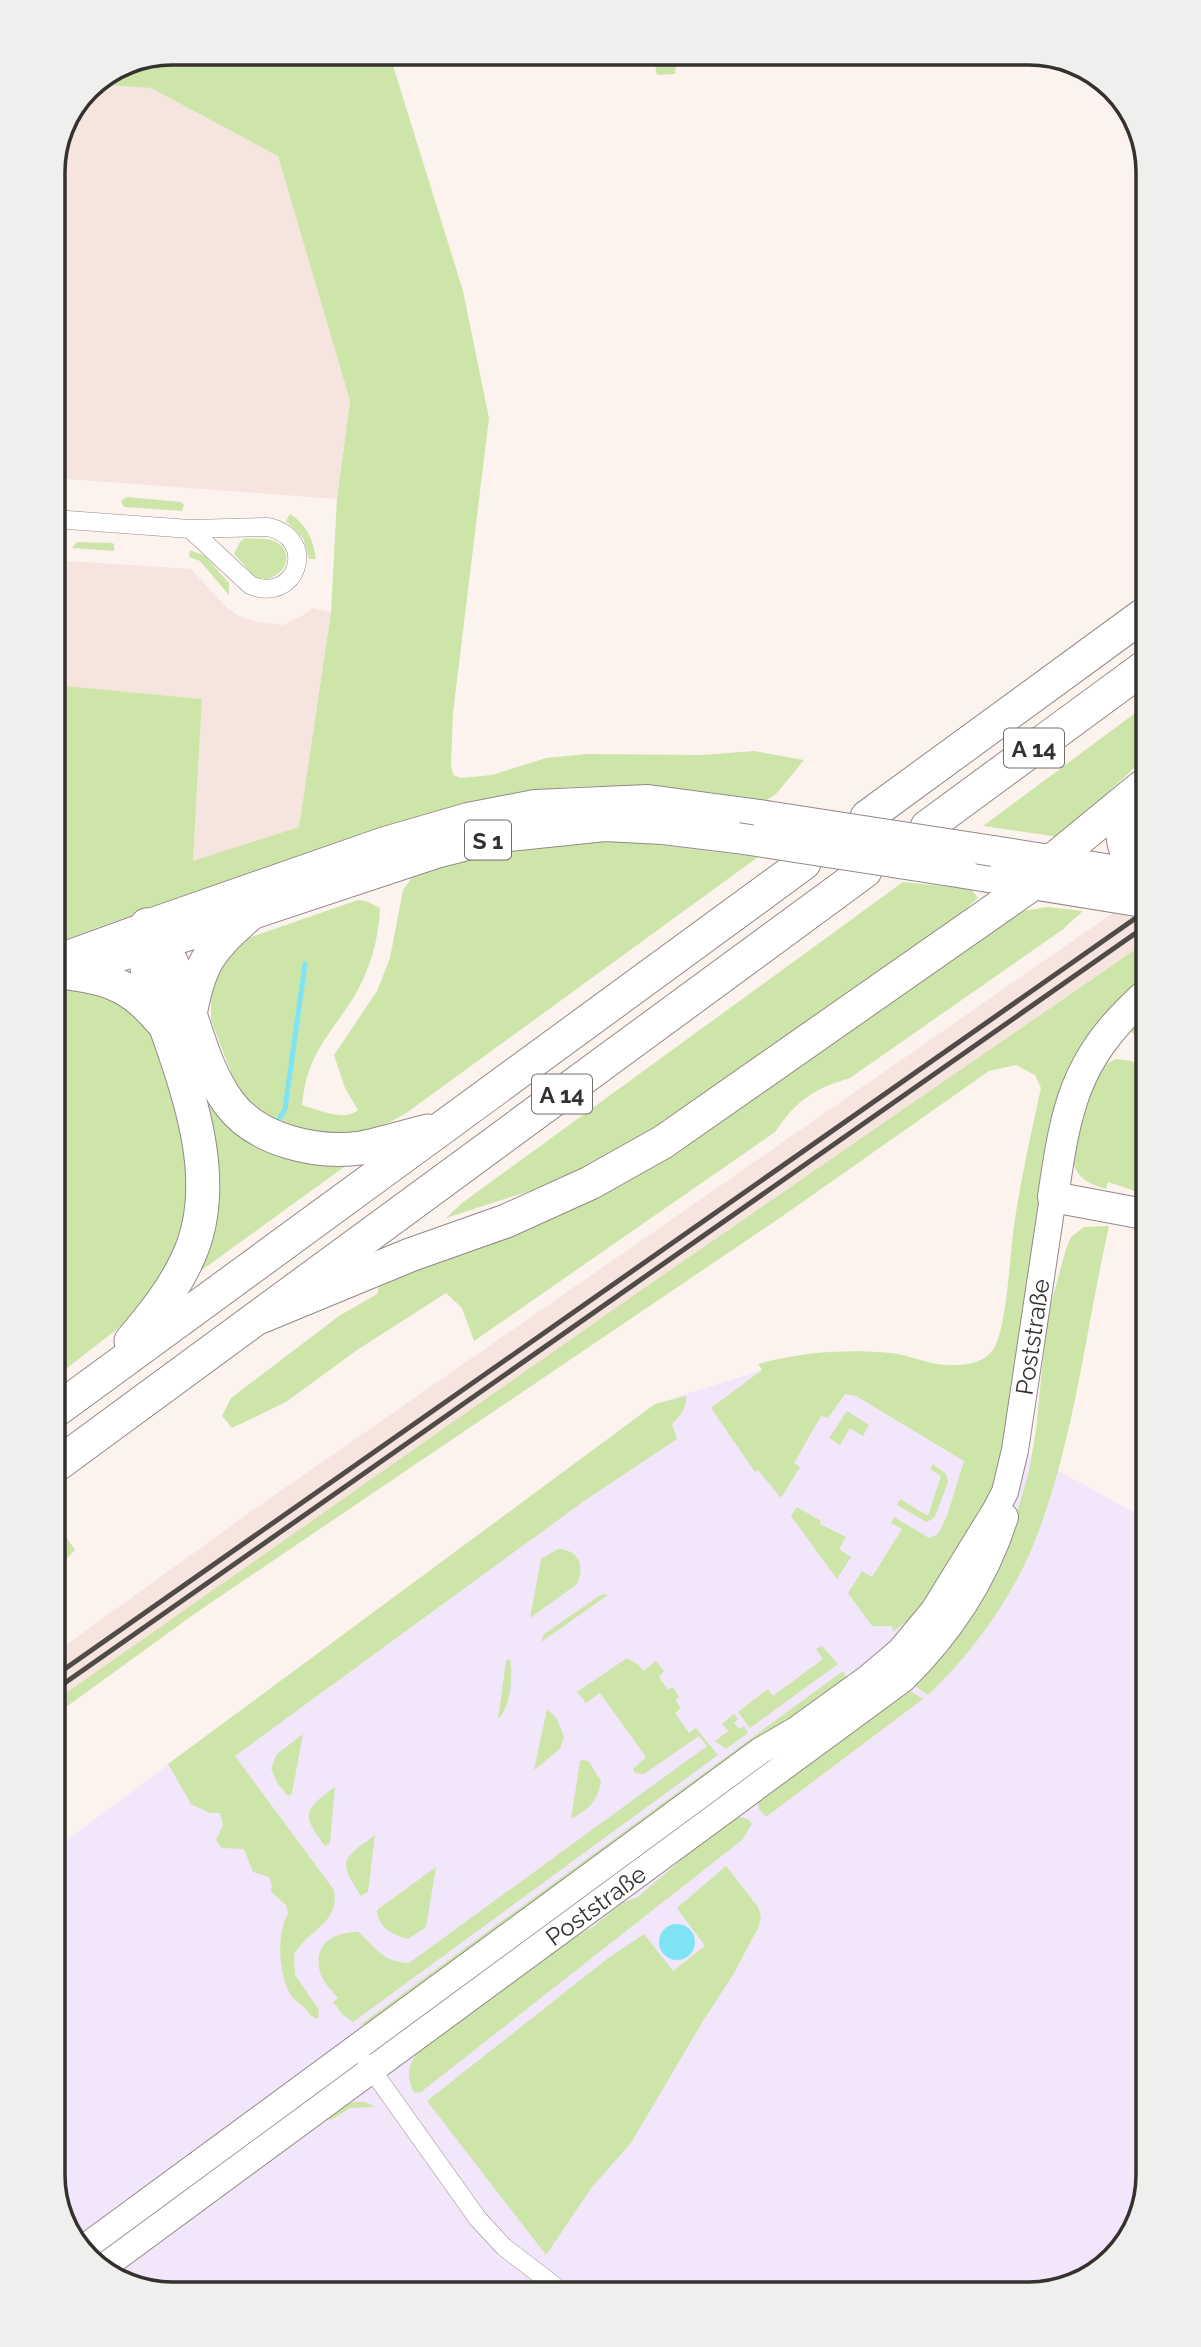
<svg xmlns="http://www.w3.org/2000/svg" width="1201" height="2347" font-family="Raleway,sans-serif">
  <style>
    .commercial { fill: #f2e6fa }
    .built { fill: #f6e5de }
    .green { fill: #cee5aa }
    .water { fill: #7ee4f3 }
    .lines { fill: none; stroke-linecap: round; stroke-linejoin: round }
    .stream { stroke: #7ee4f3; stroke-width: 5 }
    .street-casing { stroke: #938a87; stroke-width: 19 }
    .secondary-casing { stroke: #938a87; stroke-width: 28 }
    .primary-casing { stroke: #938a87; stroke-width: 32 }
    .highway-casing { stroke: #938a87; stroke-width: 35 }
    .street { stroke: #fff; stroke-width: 18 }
    .secondary { stroke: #fff; stroke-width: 26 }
    .primary { stroke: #fff; stroke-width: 30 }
    .highway { stroke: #fff; stroke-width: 33 }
    .rail { stroke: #4f4b49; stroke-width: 5 }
    .primary-bridge-casing { stroke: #938a87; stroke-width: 32; stroke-linecap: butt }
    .primary-bridge { stroke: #fff; stroke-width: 30 }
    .labels { text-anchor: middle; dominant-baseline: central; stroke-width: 6; stroke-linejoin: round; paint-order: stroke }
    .shield { fill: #fff; stroke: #716f6d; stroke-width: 2 }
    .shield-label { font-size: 23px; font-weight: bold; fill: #34312f }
    .street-label { font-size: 24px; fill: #34312f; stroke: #fff }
    .rim { fill: none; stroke: #34312f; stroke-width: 3.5 }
  </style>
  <rect width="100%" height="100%" fill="#fcf3ef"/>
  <path class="commercial" d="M762,1370L832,1391L859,1385L999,1438L1146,1519L1148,2175L1128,2242L1074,2286L165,2294L105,2274L61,2220L60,1845L655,1404Z"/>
  <g class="built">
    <path d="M103,77L105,85L151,88L278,156L350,401L337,499L54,478L53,165L88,87Z"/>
    <path d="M54,560L191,569L228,609L241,617L257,622L283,625L303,615L312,608L331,612L299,827L193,862L202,699L55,685Z"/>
    <path d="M1143,892V944L989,1050L784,1215L197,1612L59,1712V1650L256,1508Z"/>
  </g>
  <g class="green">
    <path d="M677,56L675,74L658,75L656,73L655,56Z"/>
    <path d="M391,59L463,291L489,418L453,713L451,765L453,775L461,778L492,775L546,758L588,754L702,755L754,751L804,760L776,794L768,799L767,803C702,795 636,783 572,787C470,793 376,831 281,864C206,890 130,915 56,943L55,685L202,699L193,861L299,827L331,612L337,499L350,401L278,156L151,88L105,85L103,77L127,61Z"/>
    <path d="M127,497L181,502L184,505L182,511L124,507L121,501Z"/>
    <path d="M290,514C307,525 313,539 316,559H309L303,538L286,521Z"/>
    <path d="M245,538C254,539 266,538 274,541C299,552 283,583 257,579L234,554L240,542Z"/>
    <path d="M77,542L112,543L114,544V551L72,548Z"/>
    <path d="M190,550L205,556L229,583V595L200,561L189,557Z"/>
    <path d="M1142,708V761L1059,837L983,826Z"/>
    <path d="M626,841L758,857L405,1114L386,1124L356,1133L322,1137L289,1130L246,1101L235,1083L211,1020V989L215,976L231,954L248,938L358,900L366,901L380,908C379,940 369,973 352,1000C326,1040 307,1055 302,1105C319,1110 344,1122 358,1110L345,1088L334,1055L377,991L390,958L403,890L414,875L494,853L557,843Z"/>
    <path d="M903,882L971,889L978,898L954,919L664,1123L615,1153L557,1182L446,1218L462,1203Z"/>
    <path d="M1048,907L1083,911L1062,930L850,1078C813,1089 797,1100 775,1132L474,1341L462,1308L446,1293L357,1350L286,1402L232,1428L222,1416L231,1398L339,1316L377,1294L379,1286L425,1265L999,923L1022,911Z"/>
    <path d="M1143,944V981C1116,1001 1094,1024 1078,1054L1003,1450L989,1503L931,1593L915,1614L893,1632L892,1626H872L848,1593L862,1571L872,1577L902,1529L891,1523L894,1517L929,1538L938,1534L947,1516L964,1461L856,1396L845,1394L828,1418L821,1416L794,1463L800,1467L781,1498L758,1470L755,1472L711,1408L762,1370L758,1364C802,1352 845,1349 891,1353C910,1355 929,1365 948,1365C965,1366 987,1363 995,1346C1007,1323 1010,1254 1014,1225C1021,1179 1031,1133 1041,1088L1035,1075L1016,1065L989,1071L784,1215L197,1612L59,1712V1698L640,1291Z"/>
    <path d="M98,988L149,1021L191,1165L182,1249L130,1319L58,1375L56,995L73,990Z"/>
    <path d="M166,990L216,1102L358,1157L184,1283L196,1262Z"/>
    <path d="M1143,1017L1144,1046L1128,1028Z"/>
    <path d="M1116,1059L1132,1061L1144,1070V1194L1108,1182L1106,1189C1093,1185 1081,1181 1075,1168C1068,1151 1087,1093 1096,1077C1101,1068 1107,1063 1116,1059Z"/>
    <path d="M1109,1226C1086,1328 1075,1435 1038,1533C1015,1595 975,1650 928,1695L912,1684L1010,1537L1029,1471L1036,1430L1047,1318L1066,1249L1071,1237L1084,1227Z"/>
    <path d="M686,1396C687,1409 680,1415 672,1424L677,1439L584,1501L235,1756L334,1890C340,1923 309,1929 294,1954L295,1975L319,2010L318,2019C311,2017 310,2014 306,2009C302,2005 297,2002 293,1998C278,1977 276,1936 288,1913L286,1905L271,1892L272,1885L269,1877L253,1872L244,1849L222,1848L216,1840L223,1825L220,1813H210L191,1804L168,1764L655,1404Z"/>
    <path d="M847,1411L869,1425L863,1436L850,1428L840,1445L829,1438Z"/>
    <path d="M933,1464L946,1474L948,1482L935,1517L927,1522L897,1505L900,1499L928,1516L941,1476L930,1469Z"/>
    <path d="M797,1507L821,1521L820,1524L846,1537L839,1549L851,1557L837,1579L791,1516Z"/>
    <path d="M67,1538L75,1550L59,1566V1539Z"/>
    <path d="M558,1549C579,1550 585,1566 577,1584L530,1618L541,1559Z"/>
    <path d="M602,1594L608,1595L541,1642L544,1634Z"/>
    <path d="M822,1646L838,1664L750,1728L738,1712L768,1689L773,1696L823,1659L816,1649Z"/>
    <path d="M627,1658L639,1665L643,1671L656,1661L664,1671L659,1677L668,1690L673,1687L679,1697L675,1700L681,1708L675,1713L689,1733L696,1728L718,1755L353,2022L343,2015L333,2002L338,1998C332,1991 324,1983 321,1975C311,1946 332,1932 358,1932C378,1948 379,1961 409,1963L707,1746L699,1736L644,1774L635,1773L633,1769L646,1757L600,1693L586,1703L577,1692Z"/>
    <path d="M510,1659C513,1676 511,1707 498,1719L506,1661Z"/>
    <path d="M843,1671L846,1678L368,2024L360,2025Z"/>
    <path d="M907,1689L923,1699L766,1817L759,1809L757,1801Z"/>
    <path d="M547,1709L557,1719L564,1737L560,1749L534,1770Z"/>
    <path d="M734,1714L738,1719L734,1723L739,1729L744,1726L748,1733L726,1749L715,1741L728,1731L722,1724Z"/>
    <path d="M303,1734L292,1793L288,1796L277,1783L271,1768L277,1754Z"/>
    <path d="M584,1760L589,1762L601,1781C598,1801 588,1810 571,1819L580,1761Z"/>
    <path d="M335,1787L330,1843L325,1846C301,1814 303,1810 335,1787Z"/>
    <path d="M741,1817L748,1819L752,1824L742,1840L421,2092L414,2093C406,2077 408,2065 418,2051L558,1947L594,1926L622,1903L638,1897L729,1819Z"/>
    <path d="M375,1835L368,1892L361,1896C338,1860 341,1860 375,1835Z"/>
    <path d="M726,1866L758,1907L761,1917L758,1928L733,1975L703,2021L631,2143L592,2187L546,2255L427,2101L607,1959L644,1934L673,1971L705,1946L677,1908Z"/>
    <path d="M436,1867L426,1927L408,1939C391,1934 379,1928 377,1910Z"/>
    <path d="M354,2102H365L375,2107L350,2108L331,2120L327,2116L343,2105Z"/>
  </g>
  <circle class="water" cx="677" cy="1942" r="18"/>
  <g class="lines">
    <path class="stream" d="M279,1119L285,1109L305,964"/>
    <g class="street-casing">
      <g id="street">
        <path d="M54,519L190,529L268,527C319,538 297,605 250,585L190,529"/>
        <path d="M367,2063L478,2219L504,2247L560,2290"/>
      </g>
    </g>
    <g class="secondary-casing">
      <g id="secondary">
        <path d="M56,958L147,925"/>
        <path d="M56,980L144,950"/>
        <path id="s1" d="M84,2248L760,1751L796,1730L868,1678L900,1651L934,1610L995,1511L1005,1492L1015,1450L1053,1197"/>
        <path id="s2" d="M101,2269L903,1679C950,1633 985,1580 1005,1517"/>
      </g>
    </g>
    <g class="primary-casing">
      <g id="primary">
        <path d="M993,851L1143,875"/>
        <path d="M964,873L1143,902"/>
        <path d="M147,925L385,842L468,818L535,805L648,800L766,816"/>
        <path d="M144,950L436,853L499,837L605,826L663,829L737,838"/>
        <path d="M1143,997C1074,1060 1066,1108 1053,1197L1144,1214"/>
      </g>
    </g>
    <g class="highway-casing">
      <g id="highway">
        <path d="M867,817L1142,616"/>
        <path d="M927,827L1142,669"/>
        <path d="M1138,874C1117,836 1119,831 1139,793"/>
        <path d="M147,925C173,953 182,990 194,1026C203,1053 212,1080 229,1103C257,1141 317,1154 361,1148C383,1144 406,1136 428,1131"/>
        <path d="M74,974C114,979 135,990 161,1021"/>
        <path d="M190,1015C199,964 210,948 249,915"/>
        <path d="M260,1317L410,1255L506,1221L590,1183L663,1142L1032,884L1053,860L1142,787"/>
        <path d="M131,1341C153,1315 174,1289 188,1258C221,1187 192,1102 168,1033C154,994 140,968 147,925"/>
        <path d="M58,1409L804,863"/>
        <path d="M58,1464L865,871"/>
      </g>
    </g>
    <use href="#street" class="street"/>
    <use href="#secondary" class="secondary"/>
    <use href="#primary" class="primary"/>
    <use href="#highway" class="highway"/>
    <g class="rail">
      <path d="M59,1673L1143,913"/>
      <path d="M59,1687L1143,928"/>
    </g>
    <g class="primary-bridge-casing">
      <g id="primary-bridge">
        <path d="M766,816L993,851"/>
        <path d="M737,838L964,873"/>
      </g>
    </g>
    <use href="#primary-bridge" class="primary-bridge"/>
  </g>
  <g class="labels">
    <g class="shield">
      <rect x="1004" y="728.5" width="60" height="39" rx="5"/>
      <rect x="465" y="820.5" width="46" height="39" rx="5"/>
      <rect x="532" y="1074.5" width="60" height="39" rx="5"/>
    </g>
    <g class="shield-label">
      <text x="1034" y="748">A 14</text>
      <text x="488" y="840">S 1</text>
      <text x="562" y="1094">A 14</text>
    </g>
    <g class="street-label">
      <text stroke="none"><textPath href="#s1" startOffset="1360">Poststraße</textPath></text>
      <text stroke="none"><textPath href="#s2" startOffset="614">Poststraße</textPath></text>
    </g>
  </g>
  <path d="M0 0H1201V2347H0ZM172 65H1029A107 107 0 0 1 1136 172V2175A107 107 0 0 1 1029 2282H172A107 107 0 0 1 65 2175V172A107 107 0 0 1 172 65Z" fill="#efefee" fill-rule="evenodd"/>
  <path class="rim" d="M172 65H1029A107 107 0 0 1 1136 172V2175A107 107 0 0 1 1029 2282H172A107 107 0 0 1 65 2175V172A107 107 0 0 1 172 65Z"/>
</svg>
